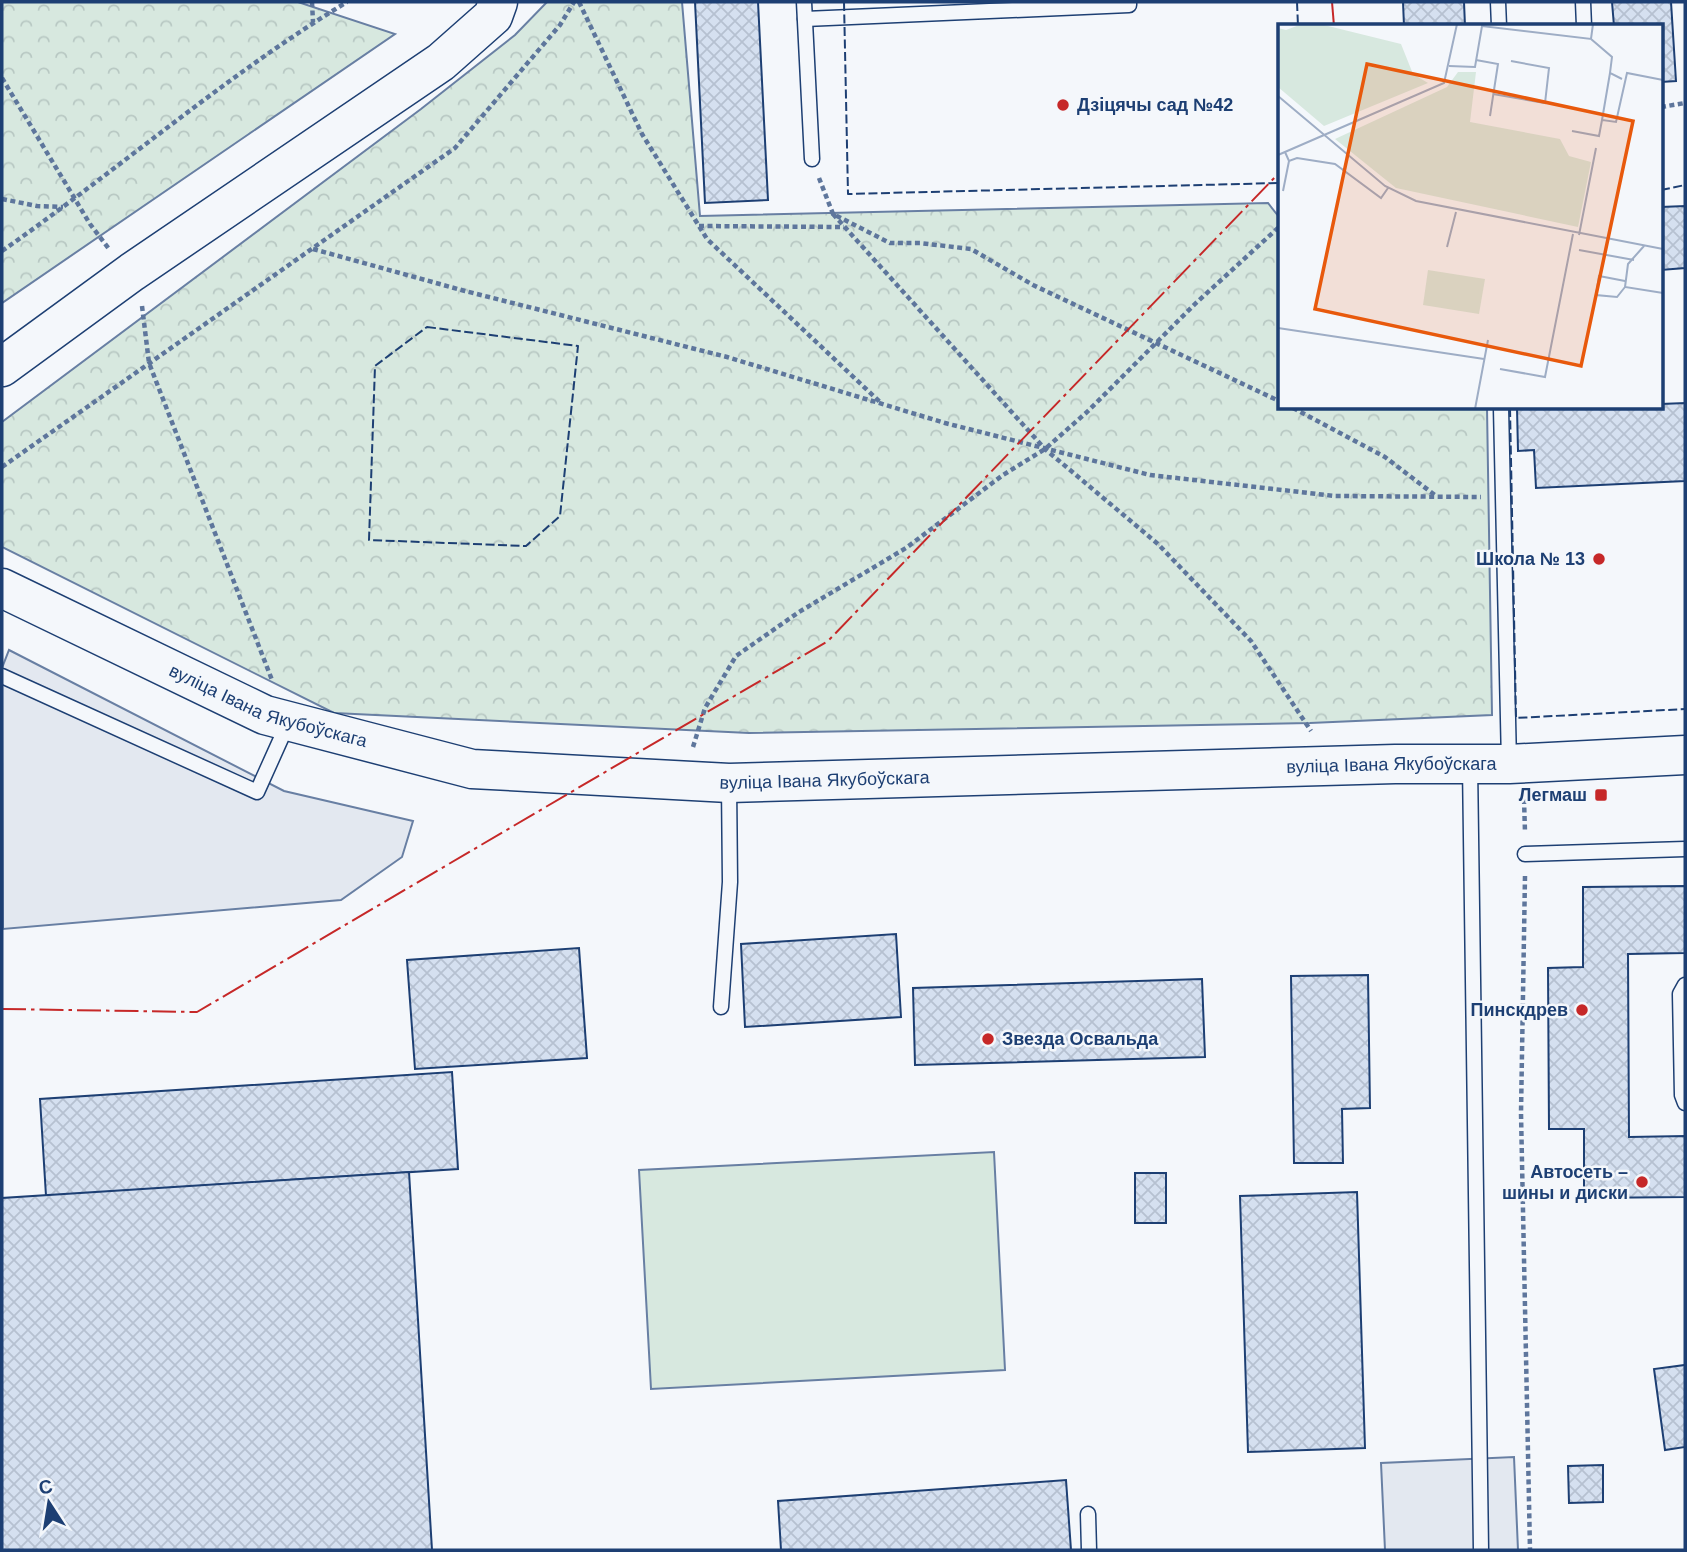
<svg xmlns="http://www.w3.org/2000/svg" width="1687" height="1552" font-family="Helvetica,sans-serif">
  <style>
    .grass { fill: #d7e8df; stroke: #687fa3; stroke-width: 2 }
    .forest { fill: url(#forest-crowns); stroke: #687fa3; stroke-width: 2 }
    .parking { fill: #e3e8f0; stroke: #687fa3; stroke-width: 2 }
    .building { fill: url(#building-cross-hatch); stroke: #1d3f73; stroke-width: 2 }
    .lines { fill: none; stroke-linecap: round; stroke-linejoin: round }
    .lane-casing { stroke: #1d3f73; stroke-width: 17 }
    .secondary-casing { stroke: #1d3f73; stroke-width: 41 }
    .primary-casing { stroke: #1d3f73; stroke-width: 41 }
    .path { stroke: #5e769c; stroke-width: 4.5; stroke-dasharray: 5 3.5; stroke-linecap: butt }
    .lane { stroke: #f4f7fb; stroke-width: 14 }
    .secondary { stroke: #f4f7fb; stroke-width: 38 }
    .primary { stroke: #f4f7fb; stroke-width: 38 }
    .fence { stroke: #1d3f73; stroke-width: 2; stroke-dasharray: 9 3.5; stroke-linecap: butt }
    .power { stroke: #c62828; stroke-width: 2; stroke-dasharray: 24 5 3.5 5; stroke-linecap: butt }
    .poi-dot { fill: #c62828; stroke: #f4f7fb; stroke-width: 2.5 }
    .labels { text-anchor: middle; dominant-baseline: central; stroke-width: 5; stroke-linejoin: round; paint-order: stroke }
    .poi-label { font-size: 18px; font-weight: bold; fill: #1d3f73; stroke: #f4f7fb; text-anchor: end }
    .street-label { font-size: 18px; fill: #1d3f73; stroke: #f4f7fb }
    .inset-road { fill: none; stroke: #9eadc5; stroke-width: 2 }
    .view { fill: #e8590c; fill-opacity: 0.15; stroke: #e8590c; stroke-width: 3.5 }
    .inset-edge { fill: none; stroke: #1d3f73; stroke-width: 3.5 }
  </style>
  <defs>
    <pattern id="forest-crowns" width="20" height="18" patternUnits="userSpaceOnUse" patternTransform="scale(1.75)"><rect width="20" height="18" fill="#d7e8df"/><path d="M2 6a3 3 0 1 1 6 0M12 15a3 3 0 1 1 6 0" fill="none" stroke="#b8c8c3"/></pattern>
    <pattern id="building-cross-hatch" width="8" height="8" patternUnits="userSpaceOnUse" patternTransform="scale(1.75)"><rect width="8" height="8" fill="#d5e0f0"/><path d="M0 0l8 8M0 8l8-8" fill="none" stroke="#b6c1d1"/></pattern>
  </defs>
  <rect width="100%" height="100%" fill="#f4f7fb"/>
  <path class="grass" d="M994,1152L1005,1370L651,1389L639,1170Z"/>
  <g class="forest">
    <path d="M2,2H298L395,34L2,303Z"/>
    <path d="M547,2H682L700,216L1268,203L1279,217V408H1487L1492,715L1310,723L749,733L334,713L2,547V422L421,109L515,35Z"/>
  </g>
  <g class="parking">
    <path d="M9,650L284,791L413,821L402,857L341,900L3,929L2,668Z"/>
    <path d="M1514,1457L1518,1550H1385L1381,1463Z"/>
  </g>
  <g class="building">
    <path d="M695,2H758L768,200L705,203Z"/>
    <path d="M1403,2H1464L1465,26H1404Z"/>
    <path d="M1612,2H1671L1676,81L1661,82V26H1614Z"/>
    <path d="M1685,206V268L1661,270V207Z"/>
    <path d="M1685,403V481L1536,488L1534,450L1518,451L1517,408H1661V404Z"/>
    <path d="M1685,886V953L1628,954L1629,1137L1685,1136V1197L1584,1198V1129H1549L1548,968L1583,967V887Z"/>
    <path d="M896,934L901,1017L745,1027L741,944Z"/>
    <path d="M579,948L587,1058L415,1069L407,960Z"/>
    <path d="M1368,975L1370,1108L1342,1109L1343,1163H1294L1291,976Z"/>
    <path d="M1202,979L1205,1057L915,1065L913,988Z"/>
    <path d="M452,1072L458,1169L46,1196L40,1099Z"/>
    <path d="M409,1172L432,1550H2V1198Z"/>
    <rect x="1135" y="1173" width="31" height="50"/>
    <path d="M1357,1192L1365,1448L1248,1452L1240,1196Z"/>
    <path d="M1685,1365V1447L1665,1450L1654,1369Z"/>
    <path d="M1603,1465V1502L1569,1503L1568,1466Z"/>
    <path d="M1066,1480L1071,1550H781L778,1501Z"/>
  </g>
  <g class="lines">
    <g class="lane-casing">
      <g id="lane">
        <path d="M804,2L812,159"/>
        <path d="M1498,2L1499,26"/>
        <path d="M1583,2L1584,26"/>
        <path d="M805,19L1129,5V2"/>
        <path d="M1501,408L1509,763"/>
        <path d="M2,676L257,792L288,723"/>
        <path d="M1470,765L1481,1550"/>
        <path d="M1525,854L1685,849"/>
        <path d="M1685,985L1680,994L1682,1095L1685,1103"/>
        <path d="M721,1007L730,882L729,784"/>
        <path d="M1088,1514L1089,1550"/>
      </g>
    </g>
    <g class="secondary-casing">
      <g id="secondary">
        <path id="s1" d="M2,588L265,715L472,769L729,783L1395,764H1509L1685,755"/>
      </g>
    </g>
    <g class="primary-casing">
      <path id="primary" d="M2,367L132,272L441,62L493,16L498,2"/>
    </g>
    <g class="path">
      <path d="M312,2L313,22"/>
      <path d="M579,2L642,134L707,239L881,403"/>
      <path d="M2,78L90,224L109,249"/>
      <path d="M1661,107L1685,103"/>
      <path d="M819,178L833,214L890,243H920L971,249L1033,285L1279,401"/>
      <path d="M2,199L37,206L63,207"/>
      <path d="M833,214L1045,449L1158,544L1251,641L1311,731"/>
      <path d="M699,226L844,227"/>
      <path d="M313,249L465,291L727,357L945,423L1150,475L1335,496L1481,497"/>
      <path d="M2,251C118,170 225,76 347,2"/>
      <path d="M142,306L149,363L272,680"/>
      <path d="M1293,408L1385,457L1436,496"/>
      <path d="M2,467L455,148L560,25L574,2"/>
      <path d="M693,747L705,708L736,656L799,612L906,548L1003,475L1045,449L1087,412L1196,303L1279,227"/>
      <path d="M1524,799L1525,832"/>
      <path d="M1525,876L1521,1113L1530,1550"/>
    </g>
    <use href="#lane" class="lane"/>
    <use href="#secondary" class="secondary"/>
    <use href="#primary" class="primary"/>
    <g class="fence">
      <path d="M844,2L848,194L1279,183"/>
      <path d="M1297,2L1298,26"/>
      <path d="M1661,190L1685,185"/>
      <path d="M427,327L578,346L560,516L526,546L369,540L375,366Z"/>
      <path d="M1510,408L1516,718L1685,709"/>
    </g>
    <g class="power">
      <path d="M1332,2L1334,26"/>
      <path d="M2,1009L197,1012L828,641L1279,173"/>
    </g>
  </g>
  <g class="poi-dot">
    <circle cx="1063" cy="105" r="7"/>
    <circle cx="1599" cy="559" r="7"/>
    <rect x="1594" y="788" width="14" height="14" rx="3.5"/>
    <circle cx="1582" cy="1010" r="7"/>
    <circle cx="988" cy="1039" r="7"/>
    <circle cx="1642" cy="1182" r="7"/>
  </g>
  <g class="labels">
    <g class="poi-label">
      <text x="1077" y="105" text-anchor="start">Дзіцячы сад №42</text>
      <text x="1585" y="559">Школа № 13</text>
      <text x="1587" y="795">Легмаш</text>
      <text x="1568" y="1010">Пинскдрев</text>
      <text x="1002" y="1039" text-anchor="start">Звезда Освальда</text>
      <text x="1628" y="1172">Автосеть –<tspan x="1628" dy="21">шины и диски</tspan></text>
    </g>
    <g class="street-label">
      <text stroke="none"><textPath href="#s1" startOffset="292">вуліца Івана Якубоўскага</textPath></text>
      <text stroke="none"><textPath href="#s1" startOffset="1426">вуліца Івана Якубоўскага</textPath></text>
      <text stroke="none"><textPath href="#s1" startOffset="859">вуліца Івана Якубоўскага</textPath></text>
    </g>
  </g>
  <g transform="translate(1278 24)">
    <rect width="385" height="385" fill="#f4f7fb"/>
    <path d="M150,246L207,255L201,290L145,281Z" fill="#d7e8df"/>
    <path d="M24,0H42L123,20L135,50L150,59L46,102L0,63V4L8,6ZM180,48H198L192,98L282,115L291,132L313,138L300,203L118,164L57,115L169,63Z" fill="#d7e8df"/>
    <path class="inset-road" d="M313,15L334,33L332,49L344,55M198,36L220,40L212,92M171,42L197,43L204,2L313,15L315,0M332,49L324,96L338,98L349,49L385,56M215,70L267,79L271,44L233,37M0,72L107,162L138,177L385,225M294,107L321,112L324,96M7,128L11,137L19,134L57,140L103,174L110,164M0,131L166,59L179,0M5,167L11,137M301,211L318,124M366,222L350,240L347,263L385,269M169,223L178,188M301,226L356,236M347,257L321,252L318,271L339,273L347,263M0,304L206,335M222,345L267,353L295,210M197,385L210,316"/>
    <path class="view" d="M89,40L355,97L303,342L37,285Z"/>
    <rect width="385" height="385" class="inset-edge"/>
  </g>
  <rect width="1687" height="1552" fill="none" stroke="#1d3f73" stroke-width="7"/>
  <g transform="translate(49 1503) rotate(348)" stroke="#f4f7fb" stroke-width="5" paint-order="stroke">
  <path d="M0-5L12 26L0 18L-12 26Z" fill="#1d3f73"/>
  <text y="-10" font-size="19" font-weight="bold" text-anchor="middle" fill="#1d3f73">С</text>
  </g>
</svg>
